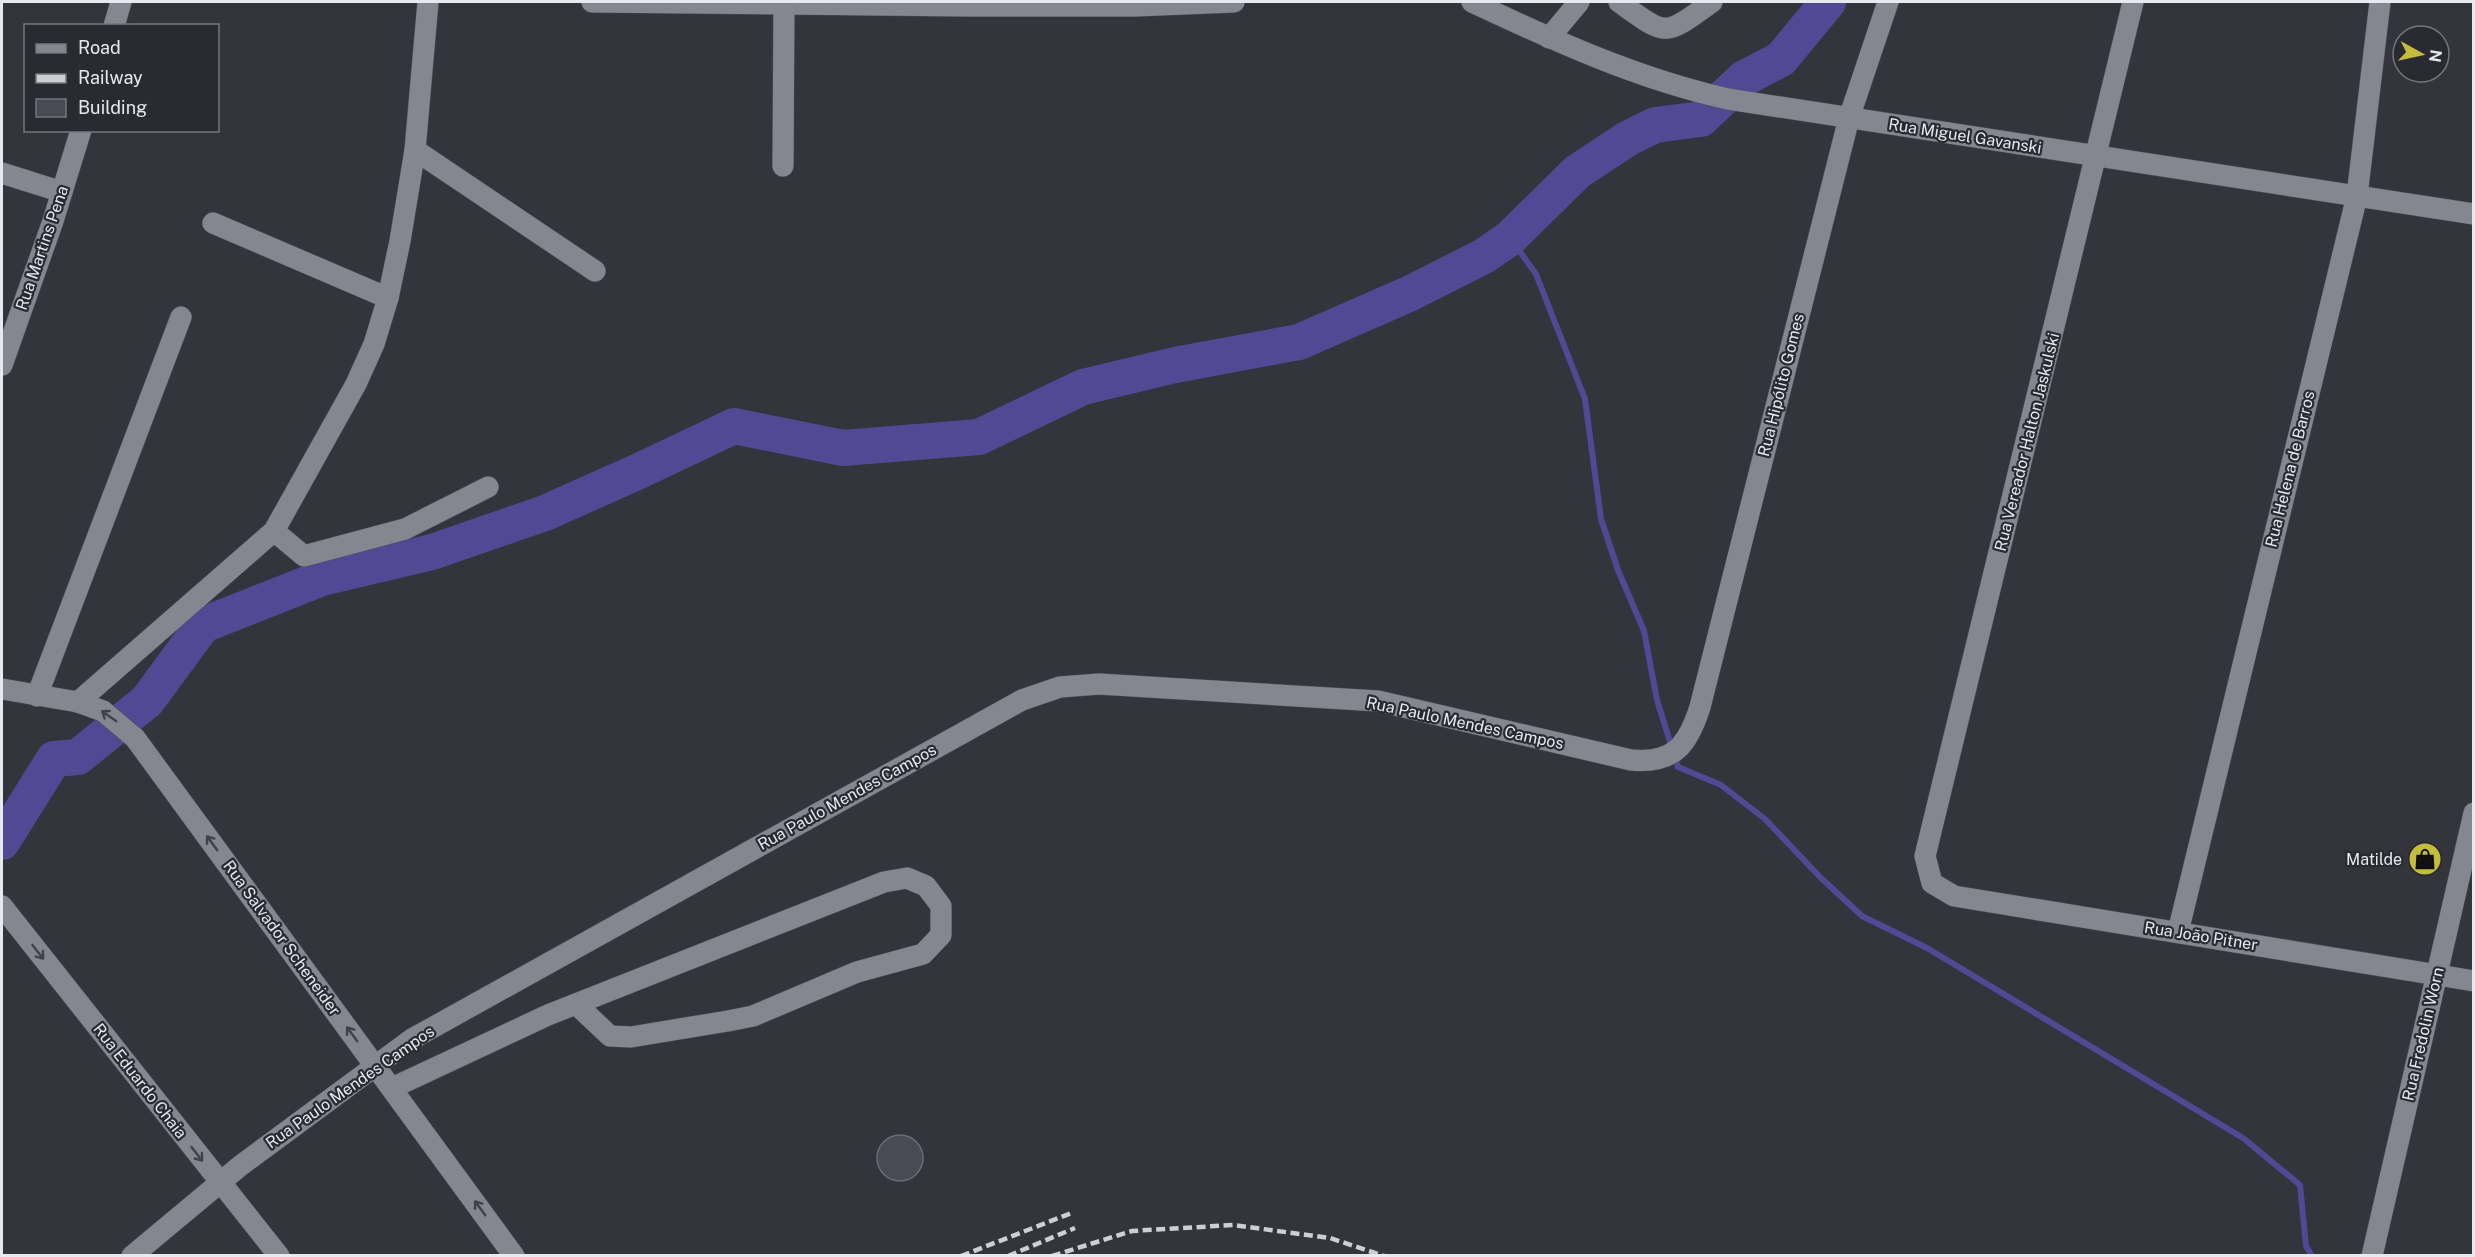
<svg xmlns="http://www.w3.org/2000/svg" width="2475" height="1257" font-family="'Public Sans',sans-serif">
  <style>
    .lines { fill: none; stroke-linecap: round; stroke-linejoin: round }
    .stream { stroke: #524995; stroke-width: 6 }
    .river { stroke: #524995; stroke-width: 36 }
    .building { fill: #4a4a55; stroke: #6c6c77; stroke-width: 1.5 }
    .minor-casing { stroke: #505059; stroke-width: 22 }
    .minor { stroke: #868691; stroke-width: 21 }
    .rail { stroke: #ceced5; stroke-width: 4.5; stroke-dasharray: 9 4.5; stroke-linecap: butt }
    .oneway { stroke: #41414a }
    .labels { text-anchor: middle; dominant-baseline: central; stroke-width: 4.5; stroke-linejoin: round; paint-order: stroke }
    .street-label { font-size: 16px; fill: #e8e8ef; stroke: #2a2a33 }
    .poi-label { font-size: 16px; fill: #e8e8ef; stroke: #2a2a33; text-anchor: end }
  </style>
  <rect width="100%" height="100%" fill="#34343d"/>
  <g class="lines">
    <path class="stream" d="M1510,238L1536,274L1585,399L1601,519L1618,570L1644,631L1657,700L1678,767L1721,785L1765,819L1820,877L1862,916L1927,948L2243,1138L2300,1185L2306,1246L2312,1256"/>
    <path class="river" d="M2,842L54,759L78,757L147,701L203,625L322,578L432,552L545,513L637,472L734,426L843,448L979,437L1083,387L1175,365L1299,342L1411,293L1484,256L1510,238L1577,172L1627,139L1655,125L1701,119L1743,79L1781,59L1828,2"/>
  </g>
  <circle class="building" cx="900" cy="1158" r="23"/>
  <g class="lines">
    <g class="minor-casing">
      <g id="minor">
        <path d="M592,2L967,6H1135L1234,2"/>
        <path d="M1472,2C1555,41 1638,79 1728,99L2474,214"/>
        <path d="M1619,2C1668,37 1663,37 1712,2"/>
        <path d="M2133,2L1925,856L1932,883L1954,896L2474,981"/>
        <path d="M114,26L121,2"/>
        <path d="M1549,38L1579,2"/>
        <path d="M415,150L595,271"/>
        <path d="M783,166L784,2"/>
        <path d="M2,173L62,192"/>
        <path d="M213,223L388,298"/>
        <path d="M2,365L53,221L81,130"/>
        <path d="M274,531L304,556L405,529L488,487"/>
        <path d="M2,689L78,702L103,711L135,738L514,1256"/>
        <path d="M37,696L181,317"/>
        <path d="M78,702L274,531L356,384L374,344L388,298L400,241L415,150L428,2"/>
        <path d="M2,906L279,1256"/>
        <path d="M2178,932L2357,196L2380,2"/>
        <path d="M392,1088L548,1015L884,882L907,878L926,886L941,906V935L923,954L857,972L753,1016L728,1021L631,1037L610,1036L577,1005"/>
        <path d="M132,1256L240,1166L412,1039L1022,700L1060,687L1099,684L1378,701L1631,760C1674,764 1688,745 1700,707L1849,118L1888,2"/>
        <path d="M2372,1256L2474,813"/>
      </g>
    </g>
    <use href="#minor" class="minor"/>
    <g class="rail">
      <path d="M961,1256L1074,1212"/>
      <path d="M1008,1256L1075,1228"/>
      <path d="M1052,1256L1132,1231L1233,1225L1330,1238L1384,1256"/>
    </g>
  </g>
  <defs><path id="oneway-shaft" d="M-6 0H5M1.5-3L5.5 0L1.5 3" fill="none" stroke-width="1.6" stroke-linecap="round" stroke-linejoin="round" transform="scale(1.5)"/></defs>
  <g class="oneway">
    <use href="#oneway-shaft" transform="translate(109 716) rotate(-145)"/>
    <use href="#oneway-shaft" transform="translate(212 843) rotate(-126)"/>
    <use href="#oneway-shaft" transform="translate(38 952) rotate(52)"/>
    <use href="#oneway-shaft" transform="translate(352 1034) rotate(-126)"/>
    <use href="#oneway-shaft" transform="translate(197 1154) rotate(52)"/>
    <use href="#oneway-shaft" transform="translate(480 1208) rotate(-126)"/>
  </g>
  <defs>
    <g id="shop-disc" transform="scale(1.725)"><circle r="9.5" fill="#c4bc3d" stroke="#2a2a33"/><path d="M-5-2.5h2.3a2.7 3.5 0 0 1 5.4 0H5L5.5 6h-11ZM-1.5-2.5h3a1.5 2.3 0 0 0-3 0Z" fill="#111"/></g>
  </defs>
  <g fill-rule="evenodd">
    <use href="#shop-disc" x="2425" y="859"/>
  </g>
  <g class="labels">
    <g class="street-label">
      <text transform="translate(1965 136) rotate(9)">Rua Miguel Gavanski</text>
      <text transform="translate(42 248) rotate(-71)">Rua Martins Pena</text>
      <text transform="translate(1781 385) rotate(-76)">Rua Hipólito Gomes</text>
      <text transform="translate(2027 442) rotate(-76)">Rua Vereador Halton Jaskulski</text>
      <text transform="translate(2290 469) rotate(-76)">Rua Helena de Barros</text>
      <text transform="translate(1465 723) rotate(12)">Rua Paulo Mendes Campos</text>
      <text transform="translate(847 797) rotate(-29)">Rua Paulo Mendes Campos</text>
      <text transform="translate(2201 936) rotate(9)">Rua João Pitner</text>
      <text transform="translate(282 938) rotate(54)">Rua Salvador Scheneider</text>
      <text transform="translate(2423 1034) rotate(-77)">Rua Fredolin Worn</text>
      <text transform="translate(140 1081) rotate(52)">Rua Eduardo Chaia</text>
      <text transform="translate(350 1087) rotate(-35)">Rua Paulo Mendes Campos</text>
    </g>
    <g class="poi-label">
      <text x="2402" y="859">Matilde</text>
    </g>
  </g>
  <rect width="2475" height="1257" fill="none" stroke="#e8e8ef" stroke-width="6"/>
  <rect x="24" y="24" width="195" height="108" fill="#2a2a33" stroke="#76767e" stroke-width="1.5"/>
  <rect x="36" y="44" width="30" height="9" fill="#868691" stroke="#76767e" stroke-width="1.5"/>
  <text x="78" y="54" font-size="18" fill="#e8e8ef">Road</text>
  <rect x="36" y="74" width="30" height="9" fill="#ceced5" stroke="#76767e" stroke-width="1.5"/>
  <text x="78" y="84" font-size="18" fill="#e8e8ef">Railway</text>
  <rect x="36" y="99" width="30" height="18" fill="#4a4a55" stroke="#76767e" stroke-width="1.5"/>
  <text x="78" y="114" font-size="18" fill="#e8e8ef">Building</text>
  <g transform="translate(2421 54) rotate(98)"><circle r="28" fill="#2a2a33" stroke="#76767e" stroke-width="1.5"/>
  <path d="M0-4.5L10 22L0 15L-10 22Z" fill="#c4bc3d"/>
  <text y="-9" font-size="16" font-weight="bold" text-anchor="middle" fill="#e8e8ef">N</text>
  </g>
</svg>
